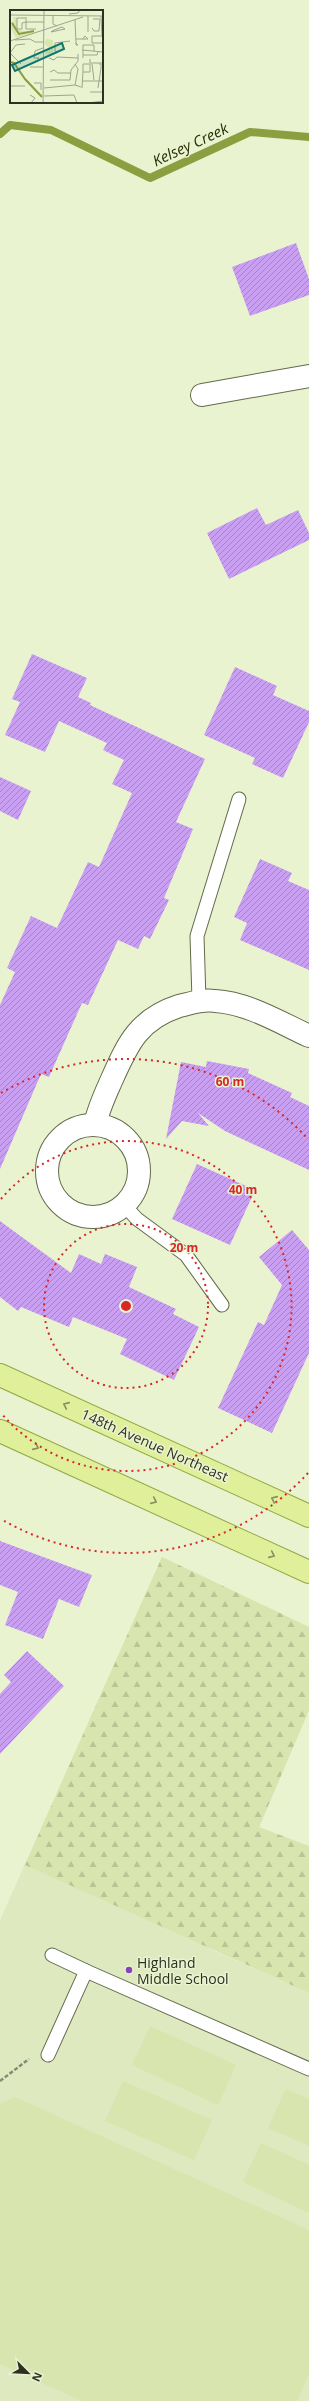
<svg xmlns="http://www.w3.org/2000/svg" width="309" height="2401" font-family="'Open Sans',sans-serif">
	<style>
		.built { fill: #dee9bf }
		.forest { fill: url(#forest-firs) }
		.green { fill: #d8e5ae }
		.lines { fill: none; stroke-linecap: round; stroke-linejoin: round }
		.stream { stroke: #8c9e40; stroke-width: 8 }
		.building { fill: url(#building-hatch) }
		.service-casing { stroke: #626a4b; stroke-width: 15 }
		.minor-casing { stroke: #626a4b; stroke-width: 24 }
		.primary-casing { stroke: #94a645; stroke-width: 24 }
		.path { stroke: #848a73; stroke-width: 2.5; stroke-dasharray: 4 2; stroke-linecap: butt }
		.service { stroke: #fff; stroke-width: 13 }
		.minor { stroke: #fff; stroke-width: 22 }
		.primary { stroke: #e0f09a; stroke-width: 22 }
		.oneway { stroke: #86905e }
		.ring { fill: none; stroke: #d62828; stroke-width: 2; stroke-dasharray: 2 4 }
		.poi-dot { fill: #8544b9; stroke: #eaf3d0; stroke-width: 1.5 }
		.labels { text-anchor: middle; dominant-baseline: central; stroke-width: 3; stroke-linejoin: round; paint-order: stroke }
		.street-label { font-size: 14px; fill: #2d3023; stroke: #eaf3d0 }
		.poi-label { font-size: 14px; fill: #2d3023; stroke: #eaf3d0; text-anchor: start }
		.water-label { font-size: 15px; font-style: italic; fill: #282f06; stroke: #eaf3d0 }
		.inset-river { fill: none; stroke: #8c9e40; stroke-width: 2 }
		.inset-road { fill: none; stroke: #9ea58b; stroke-width: 1 }
		.view { fill: #0f766e; fill-opacity: 0.15; stroke: #0f766e; stroke-width: 2 }
		.inset-edge { fill: none; stroke: #2d3023; stroke-width: 2 }
		.centre { fill: #d62828; stroke: #eaf3d0; stroke-width: 2 }
		.ring-label { font-size: 12px; text-anchor: middle; font-weight: bold; fill: #d62828; stroke: #eaf3d0; stroke-width: 3; stroke-linejoin: round; paint-order: stroke }
	</style>
	<defs>
		<pattern id="forest-firs" width="22" height="20" patternUnits="userSpaceOnUse"><rect width="22" height="20" fill="#d8e5ae"/><path d="M5 1l3.5 6h-7zM16 11l3.5 6h-7z" fill="#bac595"/></pattern>
		<pattern id="building-hatch" width="6" height="6" patternUnits="userSpaceOnUse"><rect width="6" height="6" fill="#c9a0f1"/><path d="M-1 1l2-2M0 6l6-6M5 7l2-2" fill="none" stroke="#a483c3"/></pattern>
	</defs>
	<rect width="100%" height="100%" fill="#eaf3d0"/>
	<path class="built" d="M 162,1557 L 309,1627 L 309,1710 L 208,1948 L 309,1993 L 309,2401 L 0,2401 L 0,1920 Z"/>
	<path class="forest" d="M 162,1557 L 309,1627 L 309,1710 L 259,1827 L 309,1846 L 309,1993 L 25,1865 Z"/>
	<g class="green">
		<path d="M 150,2026 L 236,2065 L 218,2105 L 132,2065 Z"/>
		<path d="M 123,2081 L 212,2120 L 194,2160 L 105,2121 Z"/>
		<path d="M 286,2089 L 309,2099 L 309,2146 L 268,2128 Z"/>
		<path d="M 15,2097 L 309,2230 L 309,2374 L 297,2401 L 82,2401 L 0,2364 L 0,2104 Z"/>
		<path d="M 261,2143 L 309,2165 L 309,2213 L 243,2182 Z"/>
	</g>
	<g class="lines">
		<path class="stream" d="M 0,134 L 10,125 L 51,130 L 150,178 L 250,132 L 309,137"/>
	</g>
	<g class="building">
		<path d="M 296,243 L 309,279 L 309,295 L 250,316 L 232,267 Z"/>
		<path d="M 257,508 L 266,525 L 298,510 L 309,533 L 309,540 L 229,579 L 207,533 Z"/>
		<path d="M 32,654 L 87,678 L 78,697 L 91,703 L 90,705 L 205,759 L 176,822 L 193,829 L 164,898 L 169,900 L 150,939 L 144,936 L 138,949 L 118,940 L 88,1005 L 82,1003 L 49,1077 L 41,1074 L 0,1169 L 0,1005 L 15,972 L 7,968 L 31,916 L 57,928 L 88,862 L 99,867 L 132,793 L 112,784 L 124,760 L 103,750 L 107,743 L 59,721 L 45,752 L 5,735 L 20,702 L 12,699 Z"/>
		<path d="M 235,667 L 277,686 L 273,695 L 309,711 L 309,722 L 283,778 L 252,764 L 255,758 L 204,735 Z"/>
		<path d="M 0,777 L 31,791 L 18,820 L 0,811 Z"/>
		<path d="M 260,859 L 292,873 L 288,881 L 309,890 L 309,970 L 240,940 L 247,923 L 234,917 Z"/>
		<path d="M 207,1061 L 249,1069 L 248,1073 L 292,1093 L 290,1097 L 309,1106 L 309,1170 L 225,1131 L 198,1113 L 209,1126 L 182,1121 L 166,1139 L 181,1062 L 206,1067 Z"/>
		<path d="M 197,1164 L 255,1190 L 230,1245 L 172,1219 Z"/>
		<path d="M 0,1221 L 71,1273 L 79,1254 L 101,1264 L 105,1254 L 137,1267 L 129,1287 L 176,1309 L 173,1314 L 199,1327 L 174,1380 L 120,1354 L 127,1339 L 73,1317 L 69,1327 L 21,1307 L 18,1311 L 0,1297 Z"/>
		<path d="M 292,1230 L 309,1250 L 309,1353 L 272,1433 L 218,1408 L 258,1322 L 264,1325 L 282,1285 L 259,1257 Z"/>
		<path d="M 0,1541 L 92,1575 L 79,1607 L 59,1599 L 43,1639 L 5,1625 L 18,1592 L 0,1585 Z"/>
		<path d="M 27,1651 L 64,1686 L 0,1754 L 0,1694 L 11,1682 L 4,1675 Z"/>
	</g>
	<g class="lines">
		<defs>
			<g id="service">
				<path d="M 199,1000 L 197,936 L 239,799"/>
				<path d="M 124,1205 L 137,1219 L 186,1255 L 222,1305"/>
				<path d="M 52,1955 L 86,1971"/>
				<path d="M 48,2055 L 86,1971 L 309,2069"/>
			</g>
			<g id="minor">
				<path d="M 202,395 L 309,376"/>
				<circle cx="93" cy="1171" r="46"/>
				<path d="M 95,1125 C 98,1109 105,1095 112,1079 C 128,1043 139,1019 179,1006 C 192,1003 202,999 215,1001 C 248,1003 279,1022 309,1036"/>
			</g>
			<g id="primary">
				<path d="M 0,1375 L 309,1516"/>
				<path d="M 0,1431 L 309,1572"/>
			</g>
		</defs>
		<use href="#service" class="service-casing"/>
		<use href="#minor" class="minor-casing"/>
		<use href="#primary" class="primary-casing"/>
		<path class="path" d="M 0,2081 L 29,2059"/>
		<use href="#service" class="service"/>
		<use href="#minor" class="minor"/>
		<use href="#primary" class="primary"/>
	</g>
	<defs><path id="oneway-chevron" d="M-2-3.5L2.5 0L-2 3.5" fill="none" stroke-width="1.6" stroke-linecap="round" stroke-linejoin="round"/></defs>
	<g class="oneway">
		<use href="#oneway-chevron" transform="translate(66 1405) rotate(-156)"/>
		<use href="#oneway-chevron" transform="translate(36 1447) rotate(24)"/>
		<use href="#oneway-chevron" transform="translate(274 1499) rotate(-156)"/>
		<use href="#oneway-chevron" transform="translate(154 1501) rotate(24)"/>
		<use href="#oneway-chevron" transform="translate(272 1555) rotate(24)"/>
	</g>
	<g class="ring">
		<circle cx="126" cy="1306" r="82"/>
		<path d="M1 1199A165 165 0 1 1 1 1413"/>
		<path d="M308 1473A247 247 0 0 1 1 1519M1 1093A247 247 0 0 1 308 1139"/>
	</g>
	<circle class="poi-dot" cx="129" cy="1970" r="4"/>
	<g class="labels">
		<g class="street-label">
			<text transform="translate(155 1445) rotate(24)">148th Avenue Northeast</text>
		</g>
		<g class="poi-label">
			<text x="137" y="1962">Highland<tspan x="137" dy="16">Middle School</tspan></text>
		</g>
		<g class="water-label">
			<text transform="translate(190 144) rotate(-25)">Kelsey Creek</text>
		</g>
	</g>
	<g transform="translate(10 10)">
		<rect width="93" height="93" fill="#eaf3d0"/>
		<path d="M 3,7 L 7,7 L 7,20 L 26,22 L 6,28 L 0,17 L 0,12 L 4,11 ZM 36,29 L 43,30 L 43,44 L 36,44 L 36,39 L 40,39 L 35,34 Z" fill="#d8e5ae"/>
		<path class="inset-river" d="M 2,13 L 9,24 L 24,21M 0,52 L 4,53 L 15,69 L 32,87"/>
		<path class="inset-road" d="M 59,4 L 68,3 L 70,0M 0,5 L 93,6M 43,6 L 43,14 L 47,16M 78,6 L 78,22M 91,6 L 92,26M 16,7 L 16,19 L 26,19M 15,8 L 7,8 L 7,19 L 12,19 L 12,13 L 16,12M 65,10 L 66,33 L 68,35 L 66,35 L 66,33M 16,12 L 34,12M 52,17 L 55,19 L 41,22 L 42,21 ZM 82,18 L 84,21 L 89,21 L 90,9 L 83,9M 93,26 L 82,26 L 82,33 L 93,33M 66,29 L 78,29 L 75,26 L 73,29M 5,30 L 20,29 L 25,32 L 34,32M 0,31 L 73,7M 72,40 L 93,42M 47,42 L 45,41 L 45,33 L 60,31M 0,43 L 6,35 L 15,34M 0,43 L 11,54M 73,45 L 87,45 L 88,42M 39,48 L 44,50 L 47,47 L 68,48M 73,48 L 73,35 L 84,35 L 84,41M 27,49 L 29,48 L 24,48 L 25,41 L 33,38M 80,49 L 80,53 L 93,53M 65,54 L 68,59 L 65,75M 82,54 L 84,70M 20,57 L 33,57M 40,62 L 44,60 L 48,63 L 61,63M 40,70 L 60,70 L 61,60 L 68,51 L 68,44M 73,71 L 93,71M 24,73 L 31,73 L 31,80M 0,76 L 15,76M 34,78 L 65,75 L 71,77M 72,78 L 73,62 L 80,62 L 80,54 L 73,54 L 73,62M 88,78 L 91,58 L 91,54 L 89,54M 80,82 L 93,82M 20,85 L 25,88 L 21,93M 34,86 L 64,85 L 67,93M 33,93 L 34,0M 78,93 L 93,91"/>
		<path class="view" d="M 52,33 L 54,39 L 5,61 L 2,55 Z"/>
		<rect width="93" height="93" class="inset-edge"/>
	</g>
	<circle cx="126" cy="1306" r="6" class="centre"/>
	<g class="ring-label">
		<text x="230" y="1086">60 m</text>
		<text x="243" y="1194">40 m</text>
		<text x="184" y="1252">20 m</text>
	</g>
	<g transform="translate(28 2373) rotate(114)" stroke="#eaf3d0" stroke-width="3" paint-order="stroke">
	<path d="M0-3L7 15L0 10L-7 15Z" fill="#2d3023"/>
	<text y="-6" font-size="11" font-weight="bold" text-anchor="middle" fill="#2d3023">N</text>
	</g>
</svg>
